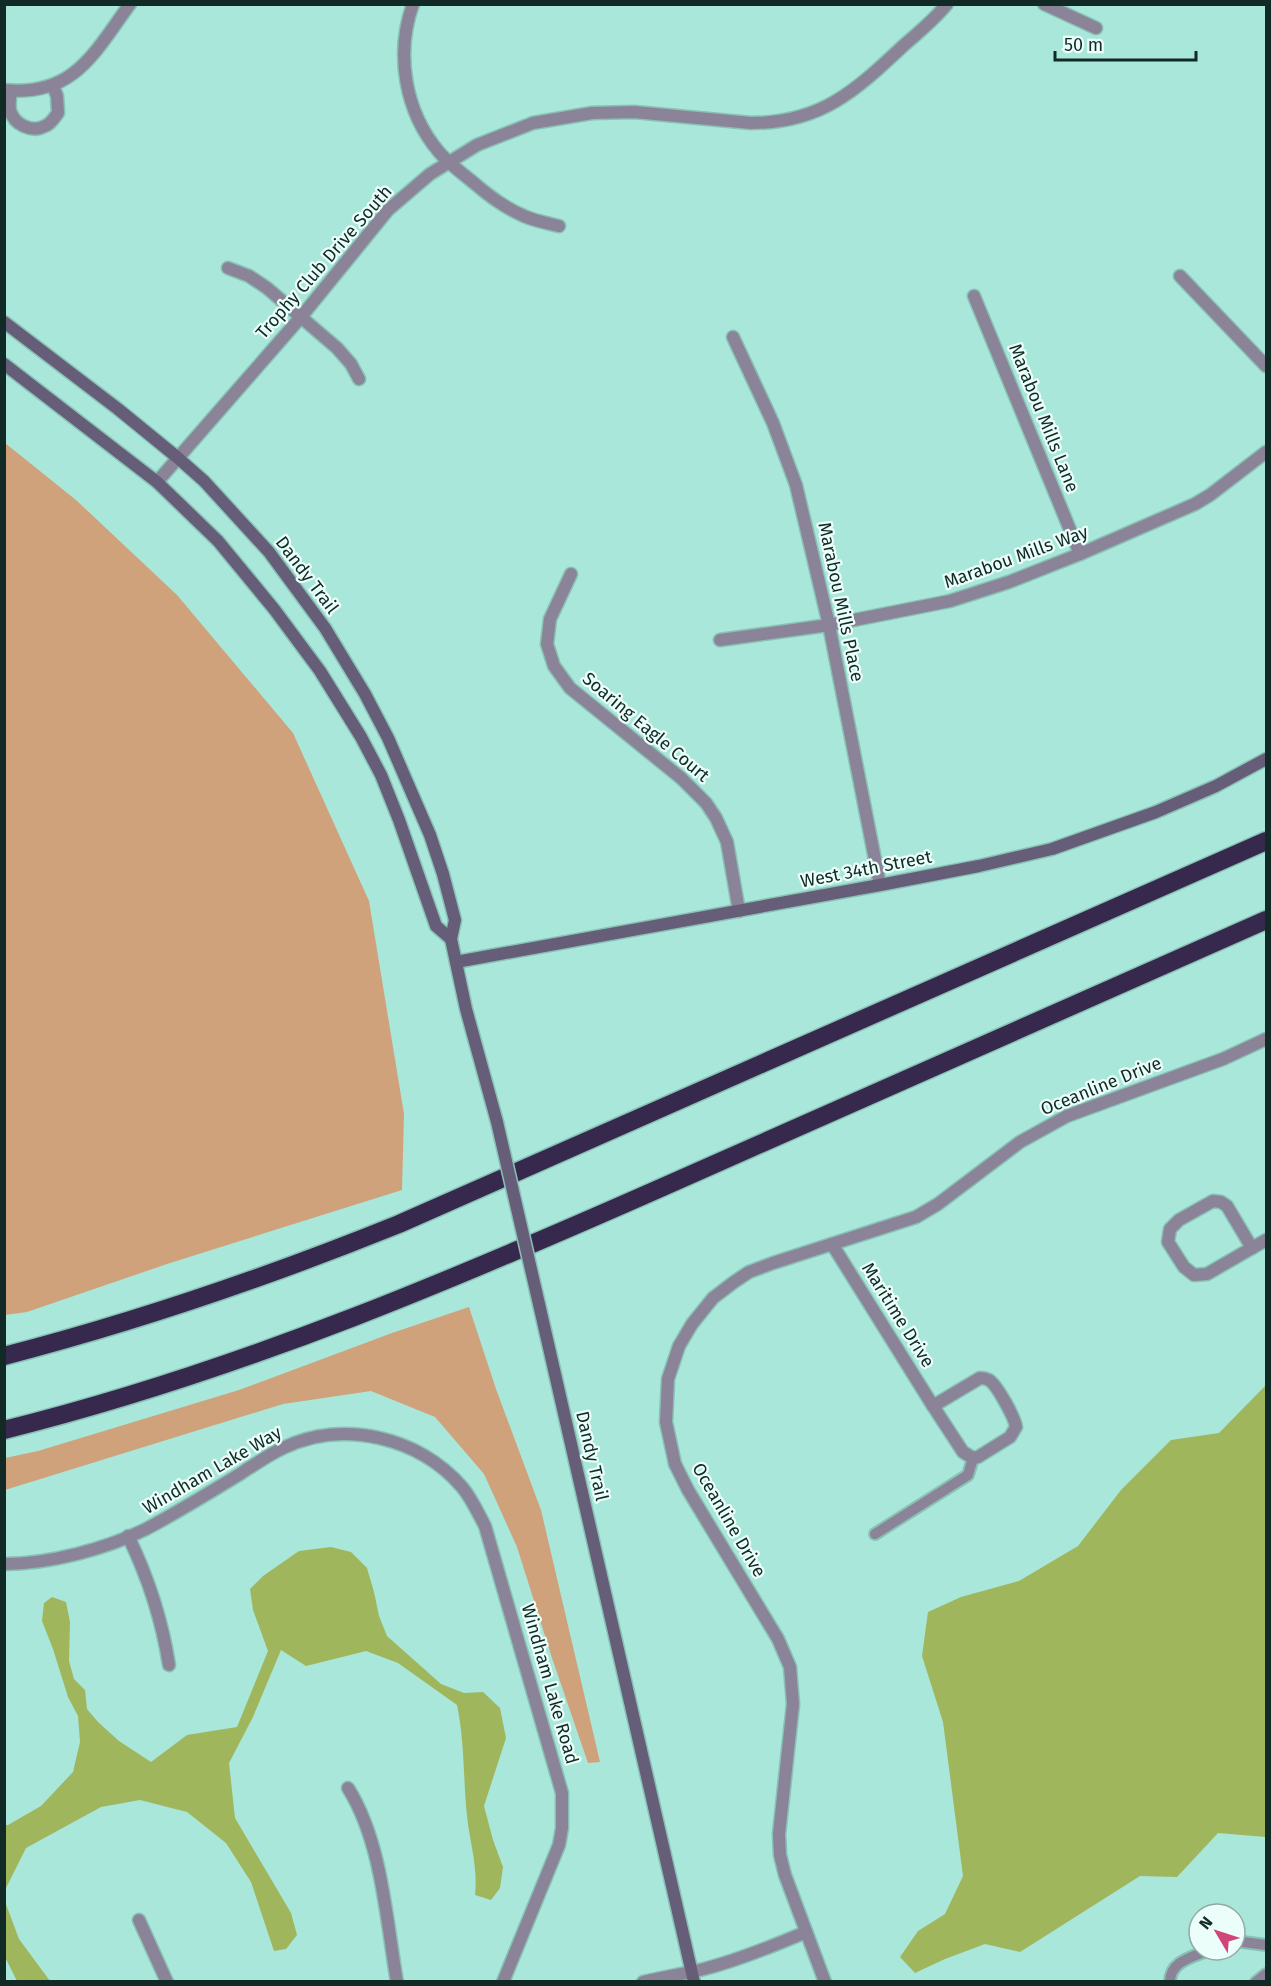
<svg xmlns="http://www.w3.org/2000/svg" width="1271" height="1986" font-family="'Fira Sans',sans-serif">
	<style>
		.green { fill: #d0a27c }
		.water { fill: #a0b65d }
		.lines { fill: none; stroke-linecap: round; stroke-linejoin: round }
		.lane-casing { stroke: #8ac1b6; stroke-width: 14 }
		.street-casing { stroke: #8ac1b6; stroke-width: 15 }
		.secondary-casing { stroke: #8ac1b6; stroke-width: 15 }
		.highway-casing { stroke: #8ac1b6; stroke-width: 21 }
		.lane { stroke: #8b8498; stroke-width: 10 }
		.street { stroke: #8b8498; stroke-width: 12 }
		.secondary { stroke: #665d78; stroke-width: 12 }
		.highway { stroke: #37294d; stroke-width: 18 }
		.secondary-bridge-casing { stroke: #8ac1b6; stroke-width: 15; stroke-linecap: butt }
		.secondary-bridge { stroke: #665d78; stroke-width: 12 }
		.labels { text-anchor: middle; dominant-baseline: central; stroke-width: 4.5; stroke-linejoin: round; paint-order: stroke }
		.street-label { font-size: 18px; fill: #112a26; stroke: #ecfefa }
	</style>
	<rect width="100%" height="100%" fill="#a8e7da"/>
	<g class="green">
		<path d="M 5,443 L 76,500 L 177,595 L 293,733 L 369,901 L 404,1114 L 402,1190 L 167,1264 L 27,1312 L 5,1315 Z"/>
		<path d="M 469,1307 L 496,1389 L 541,1510 L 600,1762 L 588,1763 L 551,1655 L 517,1547 L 484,1474 L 435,1417 L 371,1391 L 283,1404 L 5,1490 L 5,1458 L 38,1451 L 239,1390 L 392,1333 Z"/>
	</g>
	<g class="water">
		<path d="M 1266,1385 L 1266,1837 L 1218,1833 L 1177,1877 L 1140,1876 L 1020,1952 L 985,1944 L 945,1959 L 915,1973 L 900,1957 L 918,1931 L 945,1914 L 963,1876 L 943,1722 L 922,1656 L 928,1612 L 961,1597 L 1019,1581 L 1078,1546 L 1121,1490 L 1171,1440 L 1219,1433 Z"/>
		<path d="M 331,1547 L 351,1552 L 367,1568 L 374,1592 L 379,1616 L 387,1636 L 441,1684 L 464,1693 L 483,1692 L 500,1708 L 506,1738 L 484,1806 L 493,1840 L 503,1867 L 500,1888 L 491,1900 L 475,1895 C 478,1866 470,1844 467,1816 C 463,1778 465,1744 457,1705 L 398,1663 L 366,1651 L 306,1666 L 281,1650 L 253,1717 L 229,1763 L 235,1818 L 291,1913 L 297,1935 L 286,1949 L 274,1951 L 251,1882 L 226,1843 L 187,1812 L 140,1800 L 101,1807 L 26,1848 L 5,1890 L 5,1825 L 8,1825 L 41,1806 L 73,1772 L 80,1742 L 78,1716 L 68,1697 L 53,1649 L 42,1621 L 44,1603 L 52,1597 L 66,1602 L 70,1622 L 69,1661 L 74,1679 L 85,1690 L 87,1709 L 98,1722 L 119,1741 L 151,1762 L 187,1735 L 237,1727 L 268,1651 L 253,1610 L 250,1589 L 263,1576 L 299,1551 Z"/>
		<path d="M 4,1899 L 19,1939 L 50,1981 L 17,1981 L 5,1957 Z"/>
	</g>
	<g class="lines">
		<defs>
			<g id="lane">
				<path d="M 875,1534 L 968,1475 L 973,1458"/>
				<path d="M 1235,1941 L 1266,1945"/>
				<path d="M 1170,1982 C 1170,1961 1193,1957 1209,1950"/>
				<path d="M 1256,1982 L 1266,1974"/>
			</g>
			<g id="street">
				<path d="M 413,4 C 395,54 405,112 439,152 C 449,164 462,173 474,183 C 489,196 505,208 524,216 C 535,221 547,223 559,226"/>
				<path d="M 1044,4 L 1096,28"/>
				<path d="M 4,90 C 74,97 94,53 130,4"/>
				<path d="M 11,91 C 10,97 9,104 10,110 C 14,125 32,133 45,126 C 51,124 54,118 58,113 L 57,96 L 53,86"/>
				<path d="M 228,268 L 249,276 L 267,288 L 337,348 L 351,364 L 359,379"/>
				<path d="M 1180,276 L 1266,366"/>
				<path d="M 974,296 L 1080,554"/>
				<path d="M 733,337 L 773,423 L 796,485 L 829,625 L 880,885"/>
				<path d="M 157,482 L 301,317 L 388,210 L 430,174 L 477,145 L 533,123 L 592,113 L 634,112 L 751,123 C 821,123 855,91 903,46 C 918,33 934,20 947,4"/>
				<path d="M 571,574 L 550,619 L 547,644 L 554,666 L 570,688 L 681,778 L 706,803 L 716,818 L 727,842 L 739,911"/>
				<path d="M 720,640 L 829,625 L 950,601 L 1009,582 L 1080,554 L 1195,504 L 1210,495 L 1266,452"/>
				<path d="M 1213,1201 L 1221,1202 L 1227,1206 L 1252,1248 L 1207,1274 L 1194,1275 L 1184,1267 L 1168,1242 L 1170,1229 L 1179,1220 Z"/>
				<path d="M 832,1244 L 933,1406"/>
				<path d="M 1252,1248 L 1266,1240"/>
				<path d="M 980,1378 C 984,1378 985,1378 989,1380 C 997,1385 1015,1418 1016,1427 L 1010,1437 L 978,1457 L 973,1458 L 963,1452 L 933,1406 Z"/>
				<path d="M 128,1536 C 148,1577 162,1620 169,1665"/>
				<path d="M 4,1564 C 49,1564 106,1549 146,1529 C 178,1512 209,1493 240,1474 C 254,1465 268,1455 283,1448 C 343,1419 419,1437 462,1487 C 472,1499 478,1513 485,1526 L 562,1793 L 562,1828 L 559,1845 L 503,1982"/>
				<path d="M 348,1788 C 382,1842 386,1919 397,1982"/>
				<path d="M 139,1920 L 167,1982"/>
				<path d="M 643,1982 C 663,1977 684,1974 704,1969 C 739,1960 773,1946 806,1932"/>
				<path d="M 825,1982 L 785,1875 L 780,1855 L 779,1834 L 793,1704 L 790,1667 L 778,1639 L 688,1490 L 675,1464 L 666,1422 L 668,1379 L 679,1346 L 692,1324 L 713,1298 L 734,1282 L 749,1272 L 773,1263 L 916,1217 L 938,1204 L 1020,1142 L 1067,1116 L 1223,1059 L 1266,1039"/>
			</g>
			<g id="secondary">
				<path d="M 4,322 L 118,409 L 178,458 L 204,481 L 269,552 L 325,628 L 365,694 L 388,738 L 430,835 L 443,874 L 455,920 L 451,939 L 466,1009 L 497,1122"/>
				<path d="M 4,364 L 157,482 L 218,541 L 274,609 L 320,671 L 361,737 L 381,775 L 399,820 L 436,926 L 451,939"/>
				<path d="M 456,962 L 880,885 L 979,866 L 1052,849 L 1156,812 L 1216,786 L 1266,759"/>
				<path d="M 539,1304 L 694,1982"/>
			</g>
			<g id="highway">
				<path d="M 4,1356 C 139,1321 270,1276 399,1224 L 1266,841"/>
				<path d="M 4,1430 C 242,1371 467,1274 690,1175 C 882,1090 1074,1005 1266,920"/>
			</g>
		</defs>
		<use href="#lane" class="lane-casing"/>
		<use href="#street" class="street-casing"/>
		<use href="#secondary" class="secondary-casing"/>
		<use href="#highway" class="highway-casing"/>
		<use href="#lane" class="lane"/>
		<use href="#street" class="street"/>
		<use href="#secondary" class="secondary"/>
		<use href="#highway" class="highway"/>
		<defs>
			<path id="secondary-bridge" d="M 497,1122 L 539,1304"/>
		</defs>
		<use href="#secondary-bridge" class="secondary-bridge-casing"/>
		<use href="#secondary-bridge" class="secondary-bridge"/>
	</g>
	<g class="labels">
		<g class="street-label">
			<text transform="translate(324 262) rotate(-49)">Trophy Club Drive South</text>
			<text transform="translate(1044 418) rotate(68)">Marabou Mills Lane</text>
			<text transform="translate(1016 557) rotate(-20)">Marabou Mills Way</text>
			<text transform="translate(307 575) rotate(53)">Dandy Trail</text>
			<text transform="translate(841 602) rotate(78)">Marabou Mills Place</text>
			<text transform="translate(646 727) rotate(40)">Soaring Eagle Court</text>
			<text transform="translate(866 869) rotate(-11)">West 34th Street</text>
			<text transform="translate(1101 1086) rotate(-22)">Oceanline Drive</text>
			<text transform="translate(898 1315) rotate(58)">Maritime Drive</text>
			<text transform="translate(592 1456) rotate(77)">Dandy Trail</text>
			<text transform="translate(212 1470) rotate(-30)">Windham Lake Way</text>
			<text transform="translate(729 1520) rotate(60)">Oceanline Drive</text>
			<text transform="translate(550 1684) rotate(74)">Windham Lake Road</text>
		</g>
	</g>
	<rect width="1271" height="1986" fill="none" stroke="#112a26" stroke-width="12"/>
	<g transform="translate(1217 1932) rotate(309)"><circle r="28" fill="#ecfefa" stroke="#94a9a5" stroke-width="1.5"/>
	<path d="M0-4.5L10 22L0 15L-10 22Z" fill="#d0457a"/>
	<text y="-9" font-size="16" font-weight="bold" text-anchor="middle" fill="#112a26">N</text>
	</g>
	<path d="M1055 51v9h141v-9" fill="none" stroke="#112a26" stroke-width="3"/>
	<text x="1064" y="51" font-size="18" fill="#112a26" stroke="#ecfefa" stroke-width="4.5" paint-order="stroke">50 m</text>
</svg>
